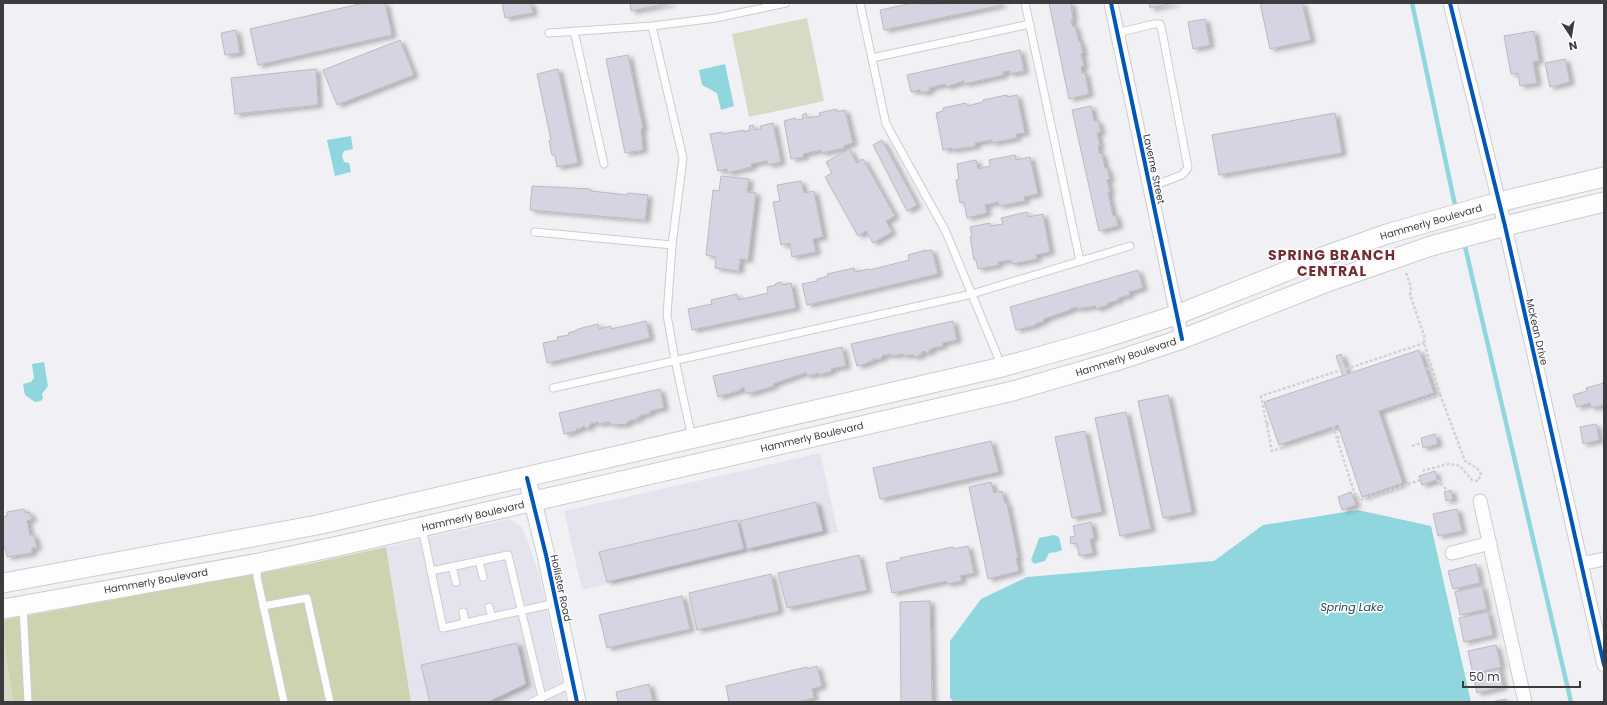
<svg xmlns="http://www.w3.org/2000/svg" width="1607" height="705" font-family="Poppins,sans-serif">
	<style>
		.built { fill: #e4e4ee }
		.green { fill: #d7dbc5 }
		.forest { fill: #cdd3ae }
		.water { fill: #90d6de }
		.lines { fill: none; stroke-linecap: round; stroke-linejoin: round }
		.stream { stroke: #90d6de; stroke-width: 4.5 }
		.building { fill: #d5d4e3; stroke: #bbbbbe; filter: url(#shadow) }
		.service-casing { stroke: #cdcdd0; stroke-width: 9 }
		.minor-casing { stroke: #cdcdd0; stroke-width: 15 }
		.tertiary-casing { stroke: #cdcdd0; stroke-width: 19 }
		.secondary-casing { stroke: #cdcdd0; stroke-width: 21 }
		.path { stroke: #d2d2d4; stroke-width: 2.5; stroke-dasharray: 3 2; stroke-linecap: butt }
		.service { stroke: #fdfdfe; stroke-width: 7 }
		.minor { stroke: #fdfdfe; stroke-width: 13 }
		.tertiary { stroke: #fdfdfe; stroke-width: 17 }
		.secondary { stroke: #fdfdfe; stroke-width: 19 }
		.cycleway-casing { stroke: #fdfdff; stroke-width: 6 }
		.cycleway { stroke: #0057b8; stroke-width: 4 }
		.labels { text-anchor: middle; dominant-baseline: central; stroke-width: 3.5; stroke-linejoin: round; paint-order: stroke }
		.street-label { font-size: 10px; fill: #3c3c3f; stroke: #fdfdff }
		.water-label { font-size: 11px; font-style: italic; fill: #1d4a4e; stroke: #fdfdff }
		.district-label { font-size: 14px; font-weight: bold; letter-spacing: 1px; fill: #732d2e; stroke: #fdfdff }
	</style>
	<defs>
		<filter id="shadow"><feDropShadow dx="4.5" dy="2.5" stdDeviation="2" flood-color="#0004"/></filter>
	</defs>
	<rect width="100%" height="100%" fill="#f1f1f5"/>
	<g class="built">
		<path d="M 820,453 L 838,532 L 582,590 L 564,511 Z"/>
		<path d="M 510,519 L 522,527 L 539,573 L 566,701 L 411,702 L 386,547 Z"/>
	</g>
	<g class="green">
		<path d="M 807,18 L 824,101 L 749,117 L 732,34 Z"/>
		<path d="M 3,635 L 13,702 L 3,702 Z"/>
	</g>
	<path class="forest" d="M 386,547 L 411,702 L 13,702 L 3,635 L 3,620 L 308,564 Z"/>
	<g class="water">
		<path d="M 725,64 L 734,106 L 721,110 L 717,93 L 702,85 L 699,70 Z"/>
		<path d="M 351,136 L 353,149 L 344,151 L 342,156 L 344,162 L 349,163 L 351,172 L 335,176 L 327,140 Z"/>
		<path d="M 44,362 L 48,386 L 42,394 L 43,398 L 41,401 L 35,402 L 25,395 L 23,384 L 31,382 L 34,378 L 32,364 Z"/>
		<path d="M 1358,510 L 1431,526 L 1471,702 L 954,702 L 950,698 L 950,641 L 981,599 L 1027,577 L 1214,561 L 1263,525 Z"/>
		<path d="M 1054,535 L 1059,537 L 1062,550 L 1057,552 L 1049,553 L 1045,561 L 1034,564 L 1031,560 L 1039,538 Z"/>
	</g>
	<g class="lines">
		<g class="stream">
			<path d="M 1412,3 L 1456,210"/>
			<path d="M 1464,242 L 1571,702"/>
		</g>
	</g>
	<g class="building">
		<path d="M 364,3 L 385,3 L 392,35 L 258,65 L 250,29 Z"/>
		<path d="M 502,3 L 531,3 L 533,13 L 505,18 Z"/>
		<path d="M 630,3 L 672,3 L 631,11 Z"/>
		<path d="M 914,3 L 920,4 L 1001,3 L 1002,5 L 884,30 L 880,10 Z"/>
		<path d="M 1049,3 L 1071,3 L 1073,20 L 1071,20 L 1073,27 L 1075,26 L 1079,42 L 1080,41 L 1083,53 L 1081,54 L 1084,66 L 1081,67 L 1082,73 L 1085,73 L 1089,94 L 1069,99 Z"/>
		<path d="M 1149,3 L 1175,3 L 1150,8 Z"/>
		<path d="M 1260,3 L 1302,3 L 1311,40 L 1270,49 Z"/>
		<path d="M 1205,19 L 1210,45 L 1193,49 L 1188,22 Z"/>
		<path d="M 236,30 L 240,53 L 225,55 L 221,33 Z"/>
		<path d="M 1534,31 L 1539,61 L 1533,62 L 1537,83 L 1520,86 L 1518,73 L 1511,74 L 1504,36 Z"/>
		<path d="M 400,40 L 414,75 L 337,105 L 323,70 Z"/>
		<path d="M 1020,50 L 1024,71 L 1010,74 L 1010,71 L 1003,72 L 1004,75 L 964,84 L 964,81 L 946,87 L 945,84 L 929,88 L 930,91 L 921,93 L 920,90 L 911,92 L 907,75 Z"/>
		<path d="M 628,55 L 643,128 L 641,129 L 643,150 L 625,153 L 606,59 Z"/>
		<path d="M 1565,59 L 1570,82 L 1550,87 L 1545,63 Z"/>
		<path d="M 316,69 L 318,105 L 235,114 L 231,78 Z"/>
		<path d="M 558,69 L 578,163 L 557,167 L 555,155 L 552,155 L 549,141 L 551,140 L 537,74 Z"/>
		<path d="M 1007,95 L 1007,97 L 1017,95 L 1025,133 L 1016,134 L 1017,138 L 992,143 L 992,140 L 975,143 L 976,146 L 952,150 L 952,148 L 943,150 L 936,113 L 943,111 L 943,108 L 966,103 L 967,106 L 983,102 L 983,100 Z"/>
		<path d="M 1091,106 L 1094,121 L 1098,121 L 1101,132 L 1097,133 L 1100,146 L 1098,146 L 1099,153 L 1102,154 L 1105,168 L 1107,168 L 1110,179 L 1107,180 L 1110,192 L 1108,193 L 1113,216 L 1116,215 L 1118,226 L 1099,231 L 1072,110 Z"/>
		<path d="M 836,109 L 837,112 L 845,110 L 853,143 L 844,146 L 845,148 L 821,153 L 821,150 L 803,154 L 804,157 L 791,159 L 784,121 L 795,118 L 796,120 L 803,119 L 802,115 L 806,113 L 807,118 L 820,116 L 819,113 Z"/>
		<path d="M 1335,113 L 1342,153 L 1219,175 L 1212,135 Z"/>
		<path d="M 773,123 L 781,162 L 768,165 L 767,161 L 751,164 L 752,167 L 727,173 L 727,169 L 718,171 L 710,134 L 722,132 L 723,134 L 744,130 L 744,132 L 750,130 L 749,126 L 753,125 L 754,130 L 761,129 L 760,126 Z"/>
		<path d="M 882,140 L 917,205 L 907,211 L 873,145 Z"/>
		<path d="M 849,149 L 857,163 L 863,159 L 895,216 L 886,221 L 892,232 L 873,243 L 866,231 L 858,236 L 825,177 L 832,173 L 826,162 Z"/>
		<path d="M 1015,155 L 1016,160 L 1030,157 L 1038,194 L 1024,197 L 1025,201 L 999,206 L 998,202 L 985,205 L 987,213 L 967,218 L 964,202 L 960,203 L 956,180 L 959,179 L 957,164 L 976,160 L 978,169 L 990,166 L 989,160 Z"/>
		<path d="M 721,176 L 749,179 L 747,192 L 756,193 L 748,260 L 740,259 L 739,271 L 715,268 L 716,257 L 706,255 L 713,190 L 719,191 Z"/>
		<path d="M 801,181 L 804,193 L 814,191 L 823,237 L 813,239 L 816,252 L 792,257 L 790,243 L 781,245 L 773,202 L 780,201 L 777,185 Z"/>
		<path d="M 532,186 L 590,189 L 591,191 L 627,195 L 628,193 L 648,195 L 645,220 L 530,210 Z"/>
		<path d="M 1027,212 L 1028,217 L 1043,214 L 1050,252 L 1036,255 L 1037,259 L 1012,264 L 1011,260 L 998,262 L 999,265 L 978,269 L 976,260 L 974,260 L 970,237 L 972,237 L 970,227 L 990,223 L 990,226 L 1003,224 L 1001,218 Z"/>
		<path d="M 926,250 L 926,251 L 932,250 L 938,274 L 807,305 L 802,284 L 817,281 L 817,279 L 828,276 L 827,274 L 854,268 L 855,272 L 869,269 L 870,270 L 909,260 L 908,255 Z"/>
		<path d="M 1138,270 L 1143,288 L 1129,292 L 1130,295 L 1118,298 L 1119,300 L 1108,303 L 1108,305 L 1096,309 L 1095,306 L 1077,309 L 1077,307 L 1070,309 L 1070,310 L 1044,319 L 1044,321 L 1036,324 L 1036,325 L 1016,330 L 1010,307 Z"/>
		<path d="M 781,282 L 782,285 L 791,283 L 796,308 L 692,330 L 688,309 L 712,304 L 711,300 L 737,294 L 738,300 L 768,293 L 767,287 L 776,285 L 775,284 Z"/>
		<path d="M 646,321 L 650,338 L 547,363 L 543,343 L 558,340 L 557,337 L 569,335 L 568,333 L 578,330 L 578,329 L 598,324 L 599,329 L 610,326 L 611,329 Z"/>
		<path d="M 953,321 L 957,340 L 942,343 L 943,346 L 932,348 L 932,350 L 929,350 L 929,353 L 926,353 L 925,351 L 922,352 L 923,354 L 919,354 L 920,356 L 914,357 L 914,355 L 911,355 L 904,356 L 903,354 L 891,356 L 891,354 L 882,356 L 881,359 L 873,359 L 874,361 L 868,362 L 868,363 L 857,366 L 851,344 Z"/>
		<path d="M 842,347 L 846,366 L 831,369 L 832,371 L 819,375 L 819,373 L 807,376 L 806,373 L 799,375 L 773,384 L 774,386 L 751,393 L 746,393 L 744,388 L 741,388 L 741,390 L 718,397 L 713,376 Z"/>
		<path d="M 1419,350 L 1434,393 L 1379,411 L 1403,483 L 1362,497 L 1338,425 L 1279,445 L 1264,402 Z"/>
		<path d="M 1341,354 L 1348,374 L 1343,376 L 1336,356 Z"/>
		<path d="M 1604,383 L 1604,408 L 1603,405 L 1591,408 L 1590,403 L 1577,407 L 1573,395 L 1587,391 L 1586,388 Z"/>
		<path d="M 660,389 L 664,408 L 650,411 L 651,413 L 639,416 L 640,418 L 636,418 L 637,420 L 630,420 L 631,421 L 627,422 L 627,424 L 611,425 L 610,422 L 599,424 L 598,422 L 590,424 L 589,428 L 585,428 L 584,426 L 578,430 L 577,428 L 576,431 L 564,434 L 559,413 Z"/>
		<path d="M 1168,395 L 1192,512 L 1163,518 L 1138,401 Z"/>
		<path d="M 1126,412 L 1151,529 L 1120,536 L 1095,418 Z"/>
		<path d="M 1596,424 L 1599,440 L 1583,444 L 1580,427 Z"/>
		<path d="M 1085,431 L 1102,512 L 1072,518 L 1055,437 Z"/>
		<path d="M 1435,434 L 1438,444 L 1423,448 L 1421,438 Z"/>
		<path d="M 991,441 L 999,472 L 880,499 L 873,468 Z"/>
		<path d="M 1435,471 L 1437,480 L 1422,485 L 1419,476 Z"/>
		<path d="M 991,482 L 994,493 L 1002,491 L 1005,503 L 1007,503 L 1018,558 L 1016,558 L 1019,571 L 988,579 L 969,487 Z"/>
		<path d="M 1451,490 L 1453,499 L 1446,501 L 1444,492 Z"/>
		<path d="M 1351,492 L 1356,505 L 1342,510 L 1338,497 Z"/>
		<path d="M 816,502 L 823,531 L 747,549 L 740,521 Z"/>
		<path d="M 24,509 L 26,513 L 29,512 L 30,516 L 32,515 L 32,519 L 27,521 L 30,535 L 34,535 L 37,548 L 32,548 L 32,553 L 7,557 L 5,547 L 3,547 L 3,517 L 7,516 L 7,512 Z"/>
		<path d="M 1457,509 L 1462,531 L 1438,536 L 1433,514 Z"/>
		<path d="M 737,520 L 744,549 L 607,582 L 599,552 Z"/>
		<path d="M 1091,522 L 1094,538 L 1090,539 L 1093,553 L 1079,556 L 1077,543 L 1071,544 L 1070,537 L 1075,536 L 1073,526 Z"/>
		<path d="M 968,546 L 974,573 L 960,576 L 962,581 L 947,584 L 946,581 L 892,593 L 886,563 L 901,560 L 900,558 L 953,547 L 954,549 Z"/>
		<path d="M 859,555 L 867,590 L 787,608 L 778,573 Z"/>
		<path d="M 1476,564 L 1480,583 L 1453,589 L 1448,571 Z"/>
		<path d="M 771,574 L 779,611 L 697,630 L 689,593 Z"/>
		<path d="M 1482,586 L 1487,609 L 1460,615 L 1455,592 Z"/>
		<path d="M 682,596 L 690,629 L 607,648 L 599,615 Z"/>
		<path d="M 930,601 L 932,702 L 901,702 L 900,602 Z"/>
		<path d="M 1488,612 L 1493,635 L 1464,642 L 1459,618 Z"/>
		<path d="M 517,643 L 526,684 L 488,702 L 430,702 L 421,665 Z"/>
		<path d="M 1496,645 L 1501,667 L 1473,674 L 1468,651 Z"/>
		<path d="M 817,666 L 822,686 L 812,689 L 814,698 L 798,702 L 729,702 L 726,686 L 807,667 L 807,669 Z"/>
		<path d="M 1499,669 L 1503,687 L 1477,693 L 1473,675 Z"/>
		<path d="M 649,684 L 653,702 L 618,702 L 616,692 Z"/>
		<path d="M 1506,699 L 1507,702 L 1491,702 Z"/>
	</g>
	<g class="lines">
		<defs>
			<g id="service">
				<path d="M 860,3 L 886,124 L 946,232 L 1002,367"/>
				<path d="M 1025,3 L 1080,261"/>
				<path d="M 652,26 L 683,158 L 672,245 L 667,315 L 675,360 L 692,438"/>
				<path d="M 574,31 L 604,164"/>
				<path d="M 549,33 L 652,26 L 716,18 L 786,3"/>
				<path d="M 1117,33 L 1154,24 L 1160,24 L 1162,31 L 1188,168 L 1182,175 L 1150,187"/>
				<path d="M 872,58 L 1030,24"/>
				<path d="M 535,232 L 672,245"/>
				<path d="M 553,388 L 972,294 L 1130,246"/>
				<path d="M 422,528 L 443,628 L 556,603"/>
				<path d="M 479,561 L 483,577"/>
				<path d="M 258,565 L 257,577 L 284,702"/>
				<path d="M 452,567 L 456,582"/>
				<path d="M 431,571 L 508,555 L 542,697"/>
				<path d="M 23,606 L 28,702"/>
				<path d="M 263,606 L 307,598 L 330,702"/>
				<path d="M 489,607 L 492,617"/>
				<path d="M 463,612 L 465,623"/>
				<path d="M 532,702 L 573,683"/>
			</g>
			<g id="minor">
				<path d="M 1111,3 L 1182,339"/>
				<path d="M 1450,3 L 1505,226 L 1604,665"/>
				<path d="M 1480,501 L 1525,702"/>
				<path d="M 1452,553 L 1490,543"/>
				<path d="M 1581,564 L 1604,559"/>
			</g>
			<path id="tertiary" d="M 527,478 L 546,555 L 577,702"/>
			<g id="secondary">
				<path d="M 3,583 L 317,525 L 1002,367 L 1098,340 L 1176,315 L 1325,256 L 1387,234 L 1499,202 L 1604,177"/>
				<path d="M 3,609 L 259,563 L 343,545 L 1013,391 L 1116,361 L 1182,339 L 1330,281 L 1431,246 L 1505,226 L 1604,202"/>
			</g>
		</defs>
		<use href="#service" class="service-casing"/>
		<use href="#minor" class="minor-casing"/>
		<use href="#tertiary" class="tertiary-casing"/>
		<use href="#secondary" class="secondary-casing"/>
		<g class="path">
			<path d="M 1406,273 L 1411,287 L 1410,295 L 1425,338 L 1424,343 L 1440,394"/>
			<path d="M 1346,369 L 1424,343"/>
			<path d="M 1426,369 L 1432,368"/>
			<path d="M 1398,409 L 1440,394 L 1465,461 L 1477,468 L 1481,474 L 1478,481 L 1472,480 L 1460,466 L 1449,464 L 1421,471"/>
			<path d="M 1266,424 L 1271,422"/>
			<path d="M 1333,426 L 1355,495 L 1360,500 L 1420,480"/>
			<path d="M 1335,431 L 1272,451 L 1261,396 L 1341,370"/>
			<path d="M 1337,438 L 1342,436"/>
			<path d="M 1412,446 L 1422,443"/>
			<path d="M 1437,480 L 1448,491"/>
		</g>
		<use href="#service" class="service"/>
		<use href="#minor" class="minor"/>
		<use href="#tertiary" class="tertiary"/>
		<use href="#secondary" class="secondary"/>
		<defs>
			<g id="cycleway">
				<path d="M 1111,3 L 1182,339"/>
				<path d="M 1450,3 L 1505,226 L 1604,665"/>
				<path d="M 527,478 L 546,555 L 577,702"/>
			</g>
		</defs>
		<use href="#cycleway" class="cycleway-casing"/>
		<use href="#cycleway" class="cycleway"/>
	</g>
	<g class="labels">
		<g class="street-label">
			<text transform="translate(1154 169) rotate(78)">Laverne Street</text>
			<text transform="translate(1431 222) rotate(-16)">Hammerly Boulevard</text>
			<text transform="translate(1537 332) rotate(77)">McKean Drive</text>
			<text transform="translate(1126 357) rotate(-18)">Hammerly Boulevard</text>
			<text transform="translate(812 437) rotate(-13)">Hammerly Boulevard</text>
			<text transform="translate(473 516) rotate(-13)">Hammerly Boulevard</text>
			<text transform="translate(156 581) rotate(-10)">Hammerly Boulevard</text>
			<text transform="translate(561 588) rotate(78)">Hollister Road</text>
		</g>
		<g class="water-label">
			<text x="1352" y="607">Spring Lake</text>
		</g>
		<g class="district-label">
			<text x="1332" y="255">SPRING BRANCH<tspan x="1332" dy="16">CENTRAL</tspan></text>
		</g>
	</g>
	<rect width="1607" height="705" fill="none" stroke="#3c3c3f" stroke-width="8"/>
	<g transform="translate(1571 36) rotate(168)" stroke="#fdfdff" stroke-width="3" paint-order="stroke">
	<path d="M0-3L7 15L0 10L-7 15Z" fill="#3c3c3f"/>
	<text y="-6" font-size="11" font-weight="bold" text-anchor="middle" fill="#3c3c3f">N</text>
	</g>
	<path d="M1463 681v6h117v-6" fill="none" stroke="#3c3c3f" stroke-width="2"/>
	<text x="1469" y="681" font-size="12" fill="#3c3c3f" stroke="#fdfdff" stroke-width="3" paint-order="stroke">50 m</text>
</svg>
